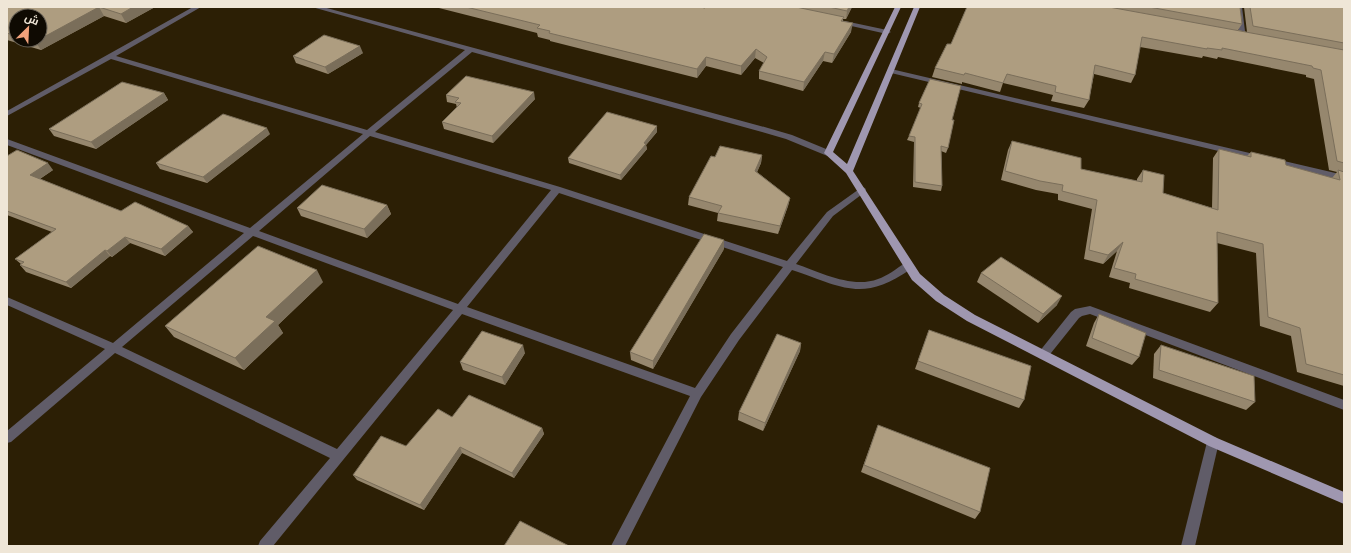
<svg xmlns="http://www.w3.org/2000/svg" width="1351" height="553" font-family="Jost,Cairo,sans-serif">
	<style>
		.lines { fill: none; stroke-linecap: round; stroke-linejoin: round }
		.minor { fill: #605c68; fill-rule: evenodd }
		.major { fill: #9f97b0; fill-rule: evenodd }
		.wall { fill: #96876e; fill-rule: evenodd }
		.shaded-wall { fill: #7a6e5a }
		.building { fill: #ae9d80; stroke: #7a6e5a }
	</style>
	<rect width="100%" height="100%" fill="#2c1f05"/>
	<g class="lines">
		<g class="minor">
			<path d="M 193,7 L 201,7 L 116,56 L 367,130 L 465,50 L 312,7 L 323,7 L 768,128 L 792,135 L 831,151 L 832,153 L 828,156 L 825,155 L 786,139 L 762,132 L 472,52 L 375,132 L 560,187 L 787,261 L 827,212 L 862,187 L 865,188 L 866,190 L 865,192 L 833,216 L 796,264 C 820,272 852,289 878,279 C 887,276 896,269 905,263 L 911,263 L 913,266 L 911,269 C 862,303 843,287 792,270 L 739,340 L 701,397 L 625,546 L 611,546 L 690,396 L 462,314 L 273,546 L 258,546 L 260,541 L 330,458 L 115,353 L 11,442 L 7,443 L 7,431 L 105,349 L 7,305 L 7,297 L 113,343 L 244,233 L 7,145 L 7,139 L 250,228 L 363,134 L 111,59 L 7,116 L 7,111 ZM 370,136 L 551,190 L 458,304 L 259,231 ZM 559,193 L 783,267 L 731,334 L 695,388 L 467,307 ZM 253,236 L 453,310 L 337,449 L 122,347 Z"/>
			<path d="M 1236,7 L 1242,7 L 1246,39 L 1243,39 L 1239,37 Z"/>
			<path d="M 840,20 L 887,30 L 891,32 L 887,34 L 838,23 L 838,21 Z"/>
			<path d="M 888,69 L 891,69 L 1344,175 L 1344,181 L 891,73 L 888,73 Z"/>
			<path d="M 1090,306 L 1344,400 L 1344,410 L 1090,314 L 1082,316 L 1079,318 L 1047,358 L 1043,359 L 1039,358 L 1038,355 L 1039,352 L 1071,312 L 1075,309 Z"/>
			<path d="M 1213,437 L 1217,438 L 1219,442 L 1195,546 L 1181,546 L 1207,442 L 1209,438 Z"/>
		</g>
		<path class="major" d="M 895,7 L 901,7 L 833,152 L 847,164 L 914,7 L 920,7 L 853,171 L 920,274 L 944,295 L 975,315 L 1217,438 L 1344,492 L 1344,504 L 1209,446 L 967,321 L 936,301 L 912,280 L 846,173 L 824,153 Z"/>
	</g>
	<g class="wall">
		<path d="M 7,7 L 155,7 L 126,23 L 104,16 L 41,50 L 7,40 ZM 16,16 L 40,40 L 16,40 Z"/>
		<path d="M 435,7 L 700,7 L 705,8 L 706,7 L 852,7 L 846,19 L 843,19 L 843,21 L 851,32 L 832,63 L 823,61 L 803,91 L 759,79 L 759,71 L 764,63 L 755,58 L 741,75 L 706,66 L 697,78 L 550,41 L 550,40 L 538,37 L 537,33 Z"/>
		<path d="M 967,7 L 1240,7 L 1242,24 L 1238,30 L 1247,32 L 1244,7 L 1344,7 L 1344,386 L 1297,372 L 1291,336 L 1260,326 L 1256,253 L 1217,243 L 1218,303 L 1210,312 L 1129,288 L 1130,283 L 1109,277 L 1117,251 L 1103,264 L 1084,259 L 1092,209 L 1058,200 L 1058,194 L 1036,190 L 1001,180 L 1008,150 L 1012,141 L 1081,169 L 1137,181 L 1137,179 L 1143,170 L 1163,193 L 1212,208 L 1213,158 L 1219,149 L 1247,156 L 1251,152 L 1286,165 L 1332,178 L 1337,172 L 1329,170 L 1314,79 L 1306,77 L 1306,75 L 1218,57 L 1217,59 L 1203,56 L 1202,58 L 1140,47 L 1135,75 L 1131,83 L 1094,74 L 1089,100 L 1084,108 L 1051,101 L 1053,95 L 1003,83 L 1000,92 L 962,82 L 962,84 L 932,77 L 935,68 L 951,44 Z"/>
		<path d="M 363,53 L 328,74 L 296,63 L 293,56 Z"/>
		<path d="M 930,79 L 952,120 L 948,148 L 946,153 L 941,151 L 942,186 L 941,191 L 913,187 L 914,142 L 907,140 L 909,136 L 921,108 L 918,107 L 919,103 Z"/>
		<path d="M 164,93 L 168,100 L 96,149 L 54,136 L 49,129 Z"/>
		<path d="M 446,95 L 535,99 L 493,143 L 444,129 L 442,122 L 457,108 L 456,104 L 447,102 Z"/>
		<path d="M 657,132 L 646,145 L 647,149 L 621,180 L 569,163 L 568,158 Z"/>
		<path d="M 270,134 L 207,183 L 160,169 L 156,163 Z"/>
		<path d="M 762,155 L 761,163 L 757,172 L 790,198 L 788,206 L 778,234 L 717,221 L 718,213 L 688,205 L 689,197 L 715,157 Z"/>
		<path d="M 7,156 L 53,170 L 40,179 L 121,211 L 188,226 L 193,232 L 165,256 L 130,243 L 112,257 L 110,256 L 71,288 L 26,272 L 20,265 L 21,264 L 15,259 L 52,232 L 7,215 Z"/>
		<path d="M 387,205 L 391,214 L 367,238 L 301,216 L 297,208 Z"/>
		<path d="M 724,249 L 653,369 L 631,360 L 630,352 Z"/>
		<path d="M 981,273 L 1057,305 L 1038,323 L 977,282 Z"/>
		<path d="M 323,282 L 278,325 L 283,333 L 244,370 L 174,337 L 165,326 Z"/>
		<path d="M 1099,314 L 1139,357 L 1132,365 L 1086,346 L 1094,323 Z"/>
		<path d="M 929,330 L 1024,400 L 1019,408 L 915,369 Z"/>
		<path d="M 801,343 L 800,351 L 763,431 L 738,420 L 739,412 Z"/>
		<path d="M 1161,345 L 1255,402 L 1246,410 L 1153,378 L 1154,354 Z"/>
		<path d="M 525,353 L 505,385 L 463,370 L 460,362 Z"/>
		<path d="M 452,417 L 542,428 L 544,434 L 514,478 L 462,453 L 424,510 L 357,480 L 353,475 L 406,446 Z"/>
		<path d="M 875,433 L 980,512 L 975,519 L 861,472 Z"/>
	</g>
	<g class="shaded-wall">
		<path d="M 99,7 L 104,16 L 41,50 L 35,41 L 37,40 L 40,40 L 40,39 Z"/>
		<path d="M 133,7 L 155,7 L 126,23 L 121,14 Z"/>
		<path d="M 849,7 L 852,7 L 846,19 L 847,11 Z"/>
		<path d="M 853,23 L 851,32 L 832,63 L 834,54 Z"/>
		<path d="M 360,46 L 363,53 L 328,74 L 325,67 Z"/>
		<path d="M 756,49 L 755,58 L 741,75 L 741,66 Z"/>
		<path d="M 825,52 L 823,61 L 803,91 L 804,82 Z"/>
		<path d="M 706,57 L 706,66 L 697,78 L 697,69 Z"/>
		<path d="M 534,92 L 535,99 L 493,143 L 492,136 Z"/>
		<path d="M 164,93 L 168,100 L 96,149 L 91,142 Z"/>
		<path d="M 657,126 L 657,132 L 646,145 L 647,149 L 621,180 L 620,175 L 644,143 Z"/>
		<path d="M 267,128 L 270,134 L 207,183 L 203,177 Z"/>
		<path d="M 762,155 L 761,163 L 754,179 L 755,171 Z"/>
		<path d="M 48,163 L 53,170 L 35,182 L 30,175 Z"/>
		<path d="M 790,198 L 788,206 L 778,234 L 780,226 Z"/>
		<path d="M 387,205 L 391,214 L 367,238 L 364,229 Z"/>
		<path d="M 188,226 L 193,232 L 165,256 L 161,249 Z"/>
		<path d="M 125,237 L 130,243 L 112,257 L 107,251 Z"/>
		<path d="M 724,240 L 724,249 L 653,369 L 653,361 Z"/>
		<path d="M 1123,242 L 1117,251 L 1103,264 L 1108,255 Z"/>
		<path d="M 105,250 L 110,256 L 71,288 L 66,282 Z"/>
		<path d="M 317,270 L 323,282 L 278,325 L 283,333 L 244,370 L 235,358 L 266,317 Z"/>
		<path d="M 1062,296 L 1057,305 L 1038,323 L 1043,314 Z"/>
		<path d="M 801,343 L 800,351 L 763,431 L 765,423 Z"/>
		<path d="M 523,345 L 525,353 L 505,385 L 502,377 Z"/>
		<path d="M 542,428 L 544,434 L 514,478 L 512,473 Z"/>
		<path d="M 460,447 L 462,453 L 424,510 L 420,505 Z"/>
	</g>
	<g class="building">
		<path d="M 7,7 L 133,7 L 121,14 L 99,7 L 40,39 L 40,16 L 16,16 L 16,36 L 7,33 Z"/>
		<path d="M 466,7 L 700,7 L 705,8 L 706,7 L 796,7 L 844,17 L 841,21 L 853,23 L 834,54 L 825,52 L 804,82 L 759,71 L 767,57 L 756,49 L 741,66 L 706,57 L 697,69 L 549,33 L 550,31 L 537,28 L 540,25 Z"/>
		<path d="M 829,7 L 849,7 L 847,11 Z"/>
		<path d="M 967,7 L 1109,7 L 1344,50 L 1344,163 L 1337,161 L 1321,70 L 1313,68 L 1312,66 L 1222,48 L 1222,50 L 1207,48 L 1207,49 L 1142,37 L 1135,75 L 1095,65 L 1089,100 L 1055,92 L 1056,86 L 1007,74 L 1003,83 L 965,73 L 964,75 L 935,68 L 947,44 L 951,44 Z"/>
		<path d="M 1149,7 L 1240,7 L 1242,24 Z"/>
		<path d="M 1250,7 L 1344,7 L 1344,43 L 1253,26 Z"/>
		<path d="M 324,35 L 360,46 L 325,67 L 293,56 Z"/>
		<path d="M 466,76 L 534,92 L 492,136 L 442,122 L 461,103 L 455,102 L 459,98 L 446,95 Z"/>
		<path d="M 930,79 L 961,86 L 952,120 L 954,120 L 948,148 L 941,146 L 942,186 L 915,182 L 915,137 L 909,136 L 922,104 L 919,103 Z"/>
		<path d="M 122,82 L 164,93 L 91,142 L 49,129 Z"/>
		<path d="M 607,112 L 657,126 L 644,143 L 646,144 L 620,175 L 568,158 Z"/>
		<path d="M 223,114 L 267,128 L 203,177 L 156,163 Z"/>
		<path d="M 1012,141 L 1081,158 L 1081,169 L 1142,182 L 1143,170 L 1164,175 L 1163,193 L 1218,210 L 1219,149 L 1251,157 L 1251,152 L 1285,160 L 1286,165 L 1340,180 L 1338,170 L 1344,172 L 1344,375 L 1306,364 L 1300,328 L 1268,317 L 1263,244 L 1217,232 L 1218,303 L 1135,279 L 1136,274 L 1114,268 L 1123,242 L 1108,255 L 1089,250 L 1097,200 L 1062,191 L 1063,185 L 1040,181 L 1005,171 Z"/>
		<path d="M 720,146 L 762,155 L 755,171 L 790,198 L 780,226 L 718,213 L 722,206 L 689,197 L 711,156 L 715,157 Z"/>
		<path d="M 17,150 L 48,163 L 30,175 L 121,211 L 135,202 L 188,226 L 161,249 L 125,237 L 107,251 L 105,250 L 66,282 L 20,265 L 24,262 L 15,259 L 56,229 L 7,211 L 7,156 Z"/>
		<path d="M 322,185 L 387,205 L 364,229 L 297,208 Z"/>
		<path d="M 704,234 L 724,240 L 653,361 L 630,352 Z"/>
		<path d="M 258,246 L 317,270 L 266,317 L 275,321 L 235,358 L 165,326 Z"/>
		<path d="M 1001,257 L 1062,296 L 1043,314 L 981,273 Z"/>
		<path d="M 1099,314 L 1146,333 L 1139,357 L 1092,338 Z"/>
		<path d="M 929,330 L 1031,366 L 1024,400 L 918,361 Z"/>
		<path d="M 482,331 L 523,345 L 502,377 L 460,362 Z"/>
		<path d="M 777,334 L 801,343 L 765,423 L 739,412 Z"/>
		<path d="M 1161,345 L 1254,376 L 1255,402 L 1159,370 Z"/>
		<path d="M 469,395 L 542,428 L 512,473 L 460,447 L 420,505 L 353,475 L 381,436 L 406,446 L 438,409 L 452,417 Z"/>
		<path d="M 878,425 L 990,468 L 980,512 L 864,465 Z"/>
		<path d="M 520,521 L 569,546 L 504,546 Z"/>
	</g>
	<rect width="1351" height="553" fill="none" stroke="#efe6d7" stroke-width="16"/>
	<g transform="translate(28 28) rotate(24)"><circle r="19" fill="#0f0a02" stroke="#696257"/>
	<path d="M0-3L7 15L0 10L-7 15Z" fill="#f1a17b"/>
	<text y="-6" font-size="11" font-weight="bold" text-anchor="middle" fill="#efe6d7">ش</text>
	</g>
</svg>
